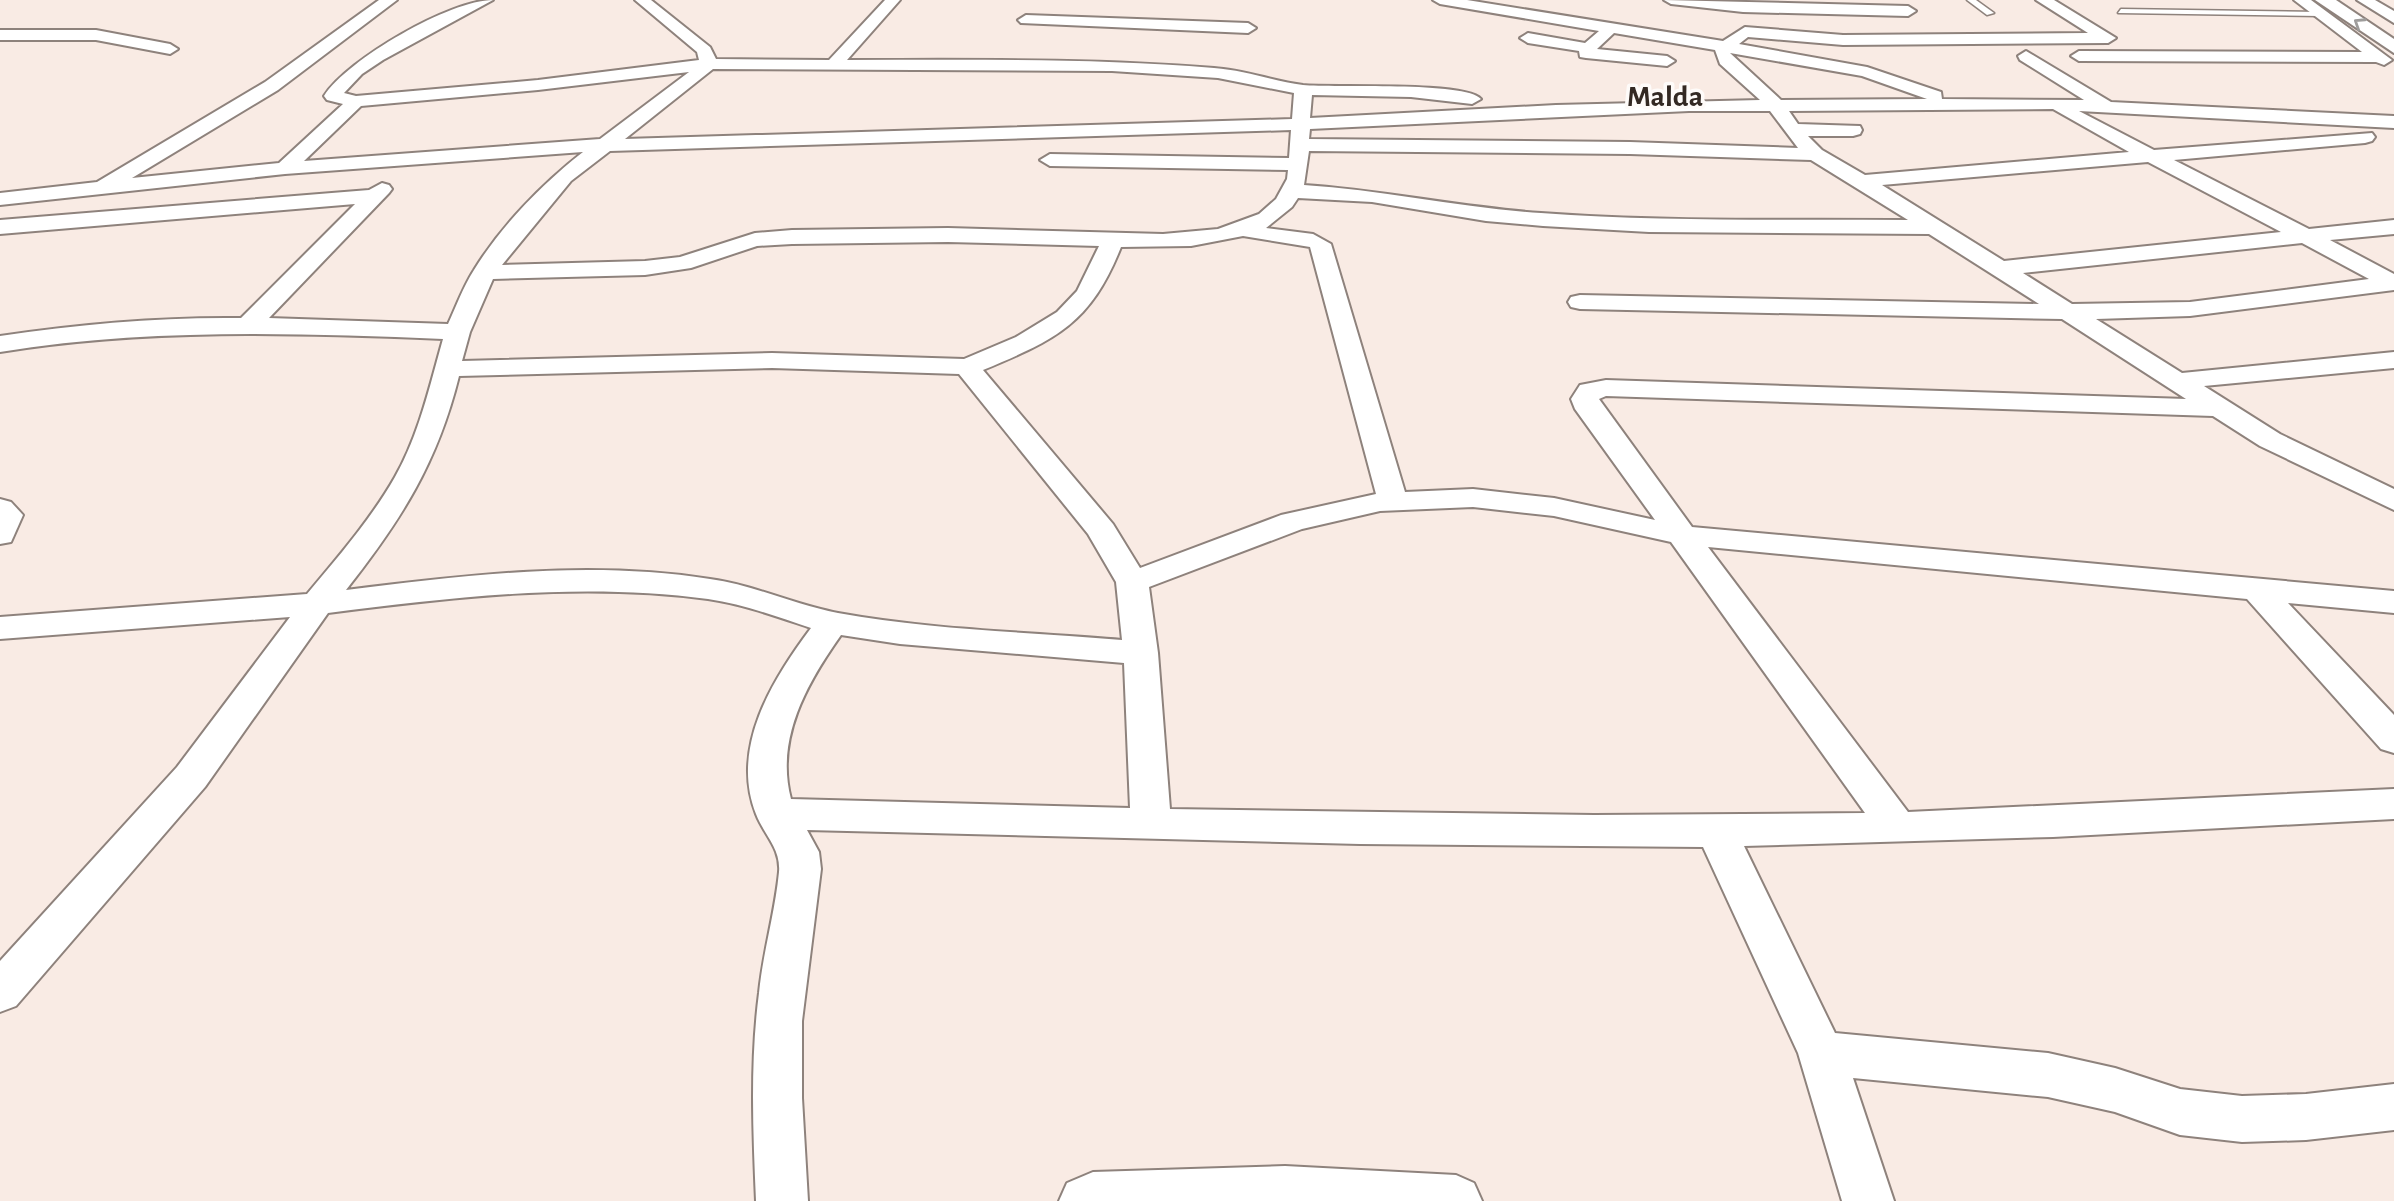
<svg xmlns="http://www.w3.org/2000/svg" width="2394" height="1201" font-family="'Alegreya Sans',sans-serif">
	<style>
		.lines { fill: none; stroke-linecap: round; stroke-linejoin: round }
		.lane-casing { stroke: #8e827c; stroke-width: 3 }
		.street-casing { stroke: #8e827c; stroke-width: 4 }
		.primary-casing { stroke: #8e827c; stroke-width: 4 }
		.lane { fill: #fff; fill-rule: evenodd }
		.street { fill: #fff; fill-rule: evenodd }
		.primary { fill: #fff; fill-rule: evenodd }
		.oneway { stroke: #9e9c9b }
		.labels { text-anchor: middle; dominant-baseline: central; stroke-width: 7; stroke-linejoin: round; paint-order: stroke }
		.far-town-label { font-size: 30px; font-weight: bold; fill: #332923; stroke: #fefbf9 }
	</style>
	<rect width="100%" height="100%" fill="#f9ebe4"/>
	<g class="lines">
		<defs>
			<g id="lane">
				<path d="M 1967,0 L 1976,0 L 1994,13 L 1987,15 Z"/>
				<path d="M 2121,9 L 2320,12 L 2324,14 L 2320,16 L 2118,13 Z"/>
			</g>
			<g id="street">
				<path d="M 379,0 L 397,0 L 278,90 L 132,178 L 279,163 L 343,104 L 327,100 L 324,96 C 348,59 450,0 493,0 L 383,60 L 362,74 L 344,93 L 356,96 L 538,80 L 699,60 L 697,52 L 635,0 L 651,0 L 710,47 L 716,59 L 829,60 L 885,0 L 900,0 L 847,60 C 969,60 1092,58 1214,68 C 1244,70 1273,81 1303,85 C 1332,88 1466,81 1481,99 L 1472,104 L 1411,97 L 1312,95 L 1310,118 L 1556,105 L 1760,100 L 1720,64 L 1715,50 L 1614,33 L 1597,49 L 1667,56 L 1675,61 L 1667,66 L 1586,58 L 1580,57 L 1579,51 L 1528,43 L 1520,38 L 1528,33 L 1585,43 L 1599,31 L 1440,4 L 1433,0 L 1467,0 L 1723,41 L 1745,27 L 1843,35 L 2088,33 L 2036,0 L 2054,0 L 2116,38 L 2108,43 L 1843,45 L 1748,37 L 1739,44 L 1867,67 L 1941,92 L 1942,99 L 2084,100 L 2020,60 L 2018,56 L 2026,51 L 2111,102 L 2394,116 L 2394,128 L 2079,111 L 2154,150 L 2372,133 L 2375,137 L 2372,141 L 2365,143 L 2174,160 L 2309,229 L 2394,220 L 2394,234 L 2330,240 L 2394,274 L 2394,290 L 2190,316 L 2096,319 L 2182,373 L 2394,352 L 2394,368 L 2204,386 L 2280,434 L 2394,489 L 2394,510 L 2260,446 L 2213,416 L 1606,396 L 1599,399 L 1692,527 L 2394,591 L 2394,613 L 2288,603 L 2394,715 L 2394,753 L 2381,749 L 2247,599 L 1708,547 L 1908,812 L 2394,789 L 2394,819 L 2053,837 L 1744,846 L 1835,1033 L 2048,1053 L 2115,1068 L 2180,1089 L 2242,1096 L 2306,1094 L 2394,1084 L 2394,1130 L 2306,1140 L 2242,1142 L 2180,1135 L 2115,1112 L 2048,1097 L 1853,1078 L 1894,1201 L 1842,1201 L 1798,1053 L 1703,847 L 1360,844 L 807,830 L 819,852 L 821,869 L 802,1021 L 802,1098 L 808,1201 L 756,1201 C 753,1132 750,1062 759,993 C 763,952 775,913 779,872 C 781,848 764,835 756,814 C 730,748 772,680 811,628 C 778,617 743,604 708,599 C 580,582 455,597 328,613 L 205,787 L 16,1006 L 0,1012 L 0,961 L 177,767 L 290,617 L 0,639 L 0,617 L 307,594 C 338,557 371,519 395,477 C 419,435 430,385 443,339 C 294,333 148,328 0,352 L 0,336 C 80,324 160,317 241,318 L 355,204 L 0,234 L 0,220 L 369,190 L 382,183 L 389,185 L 392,189 L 389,193 L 269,318 L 448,324 C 456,307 463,287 474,270 C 501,226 542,184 583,152 L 285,174 L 0,205 L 0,193 L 97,182 L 265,82 ZM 1730,53 L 1862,76 L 1927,99 L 1781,100 ZM 713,69 L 1112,71 L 1218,78 L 1294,93 L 1292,119 L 625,139 ZM 689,72 L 600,139 L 304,161 L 361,106 L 538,90 ZM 2053,109 L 2129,152 L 1865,175 L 1822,150 L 1808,136 L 1853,136 L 1860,134 L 1862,130 L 1860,126 L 1798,124 L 1789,111 ZM 1689,111 L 1770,111 L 1798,148 L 1630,142 L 1309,139 L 1310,129 ZM 1291,130 L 1289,158 L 1050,154 L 1040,160 L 1050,166 L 1288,170 L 1287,179 L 1276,199 L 1259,214 L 1218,229 L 1163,234 L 948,228 L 792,230 L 755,233 L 680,257 L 645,261 L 502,265 L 571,181 L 610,151 ZM 1309,151 L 1630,154 L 1811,160 L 1908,220 C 1786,219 1663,222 1541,213 C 1462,208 1384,190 1304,185 ZM 2148,162 L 2281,232 L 2004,261 L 1882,185 ZM 1298,198 L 1372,202 L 1486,221 L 1543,226 L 1649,232 L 1929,234 L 2039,304 L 1580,295 L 1571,297 L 1568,302 L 1571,307 L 1580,309 L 2062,319 L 2186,399 L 1606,380 L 1580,385 L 1571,399 L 1575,409 L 1655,520 L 1554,498 L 1473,489 L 1405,492 L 1331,244 L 1313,234 L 1266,228 L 1292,207 ZM 1243,236 L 1310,247 L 1376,494 L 1281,515 L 1140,568 L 1113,524 L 983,370 C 1057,339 1090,324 1121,247 L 1191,246 ZM 948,242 L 1099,246 L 1077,291 L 1057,312 L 1016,337 L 964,359 L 772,353 L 462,361 L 470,332 L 493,279 L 645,275 L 691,268 L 757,246 L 792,244 ZM 2302,243 L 2369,279 L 2190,302 L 2072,304 L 2023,273 ZM 772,368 L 959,374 L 1088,534 L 1116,582 L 1122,640 C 1028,632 931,630 838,613 C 795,605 754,585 710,579 C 590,560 466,575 346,590 C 401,520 437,464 459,376 ZM 1473,507 L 1554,516 L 1671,542 L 1865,813 L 1594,815 L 1170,809 L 1158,653 L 1149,587 L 1302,529 L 1380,511 ZM 841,635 L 900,644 L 1124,663 L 1130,808 L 791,799 C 775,739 807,683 841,635 Z"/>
				<path d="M 1664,0 L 1908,6 L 1916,11 L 1908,16 L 1743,12 L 1671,4 Z"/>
				<path d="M 2294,0 L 2311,0 L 2392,60 L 2384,65 L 2376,62 L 2079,61 L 2071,56 L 2079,51 L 2362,52 Z"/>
				<path d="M 2357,0 L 2375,0 L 2394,11 L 2394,23 Z"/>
				<path d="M 1026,15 L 1248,23 L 1256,28 L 1248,33 L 1021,23 L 1018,20 Z"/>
				<path d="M 0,30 L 96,30 L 170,44 L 178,49 L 170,54 L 96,40 L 0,40 Z"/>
				<path d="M 0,499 L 11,502 L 23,515 L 11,542 L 0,544 Z"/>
				<path d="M 1285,1166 L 1456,1175 L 1474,1183 L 1482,1201 L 1059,1201 L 1067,1183 L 1093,1172 Z"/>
			</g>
			<path id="primary" d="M 2315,0 L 2336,0 L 2394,39 L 2394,53 Z"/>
		</defs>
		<use href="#lane" class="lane-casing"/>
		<use href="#street" class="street-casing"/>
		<use href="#primary" class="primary-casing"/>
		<use href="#lane" class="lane"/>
		<use href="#street" class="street"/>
		<use href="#primary" class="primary"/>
	</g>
	<defs><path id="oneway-chevron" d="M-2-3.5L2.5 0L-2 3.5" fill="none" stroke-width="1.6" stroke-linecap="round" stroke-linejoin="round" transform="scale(1.75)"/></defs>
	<use class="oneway" href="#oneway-chevron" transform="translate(2359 23) rotate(-147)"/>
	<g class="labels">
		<g class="far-town-label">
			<text x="1665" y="97">Malda</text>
		</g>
	</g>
</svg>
